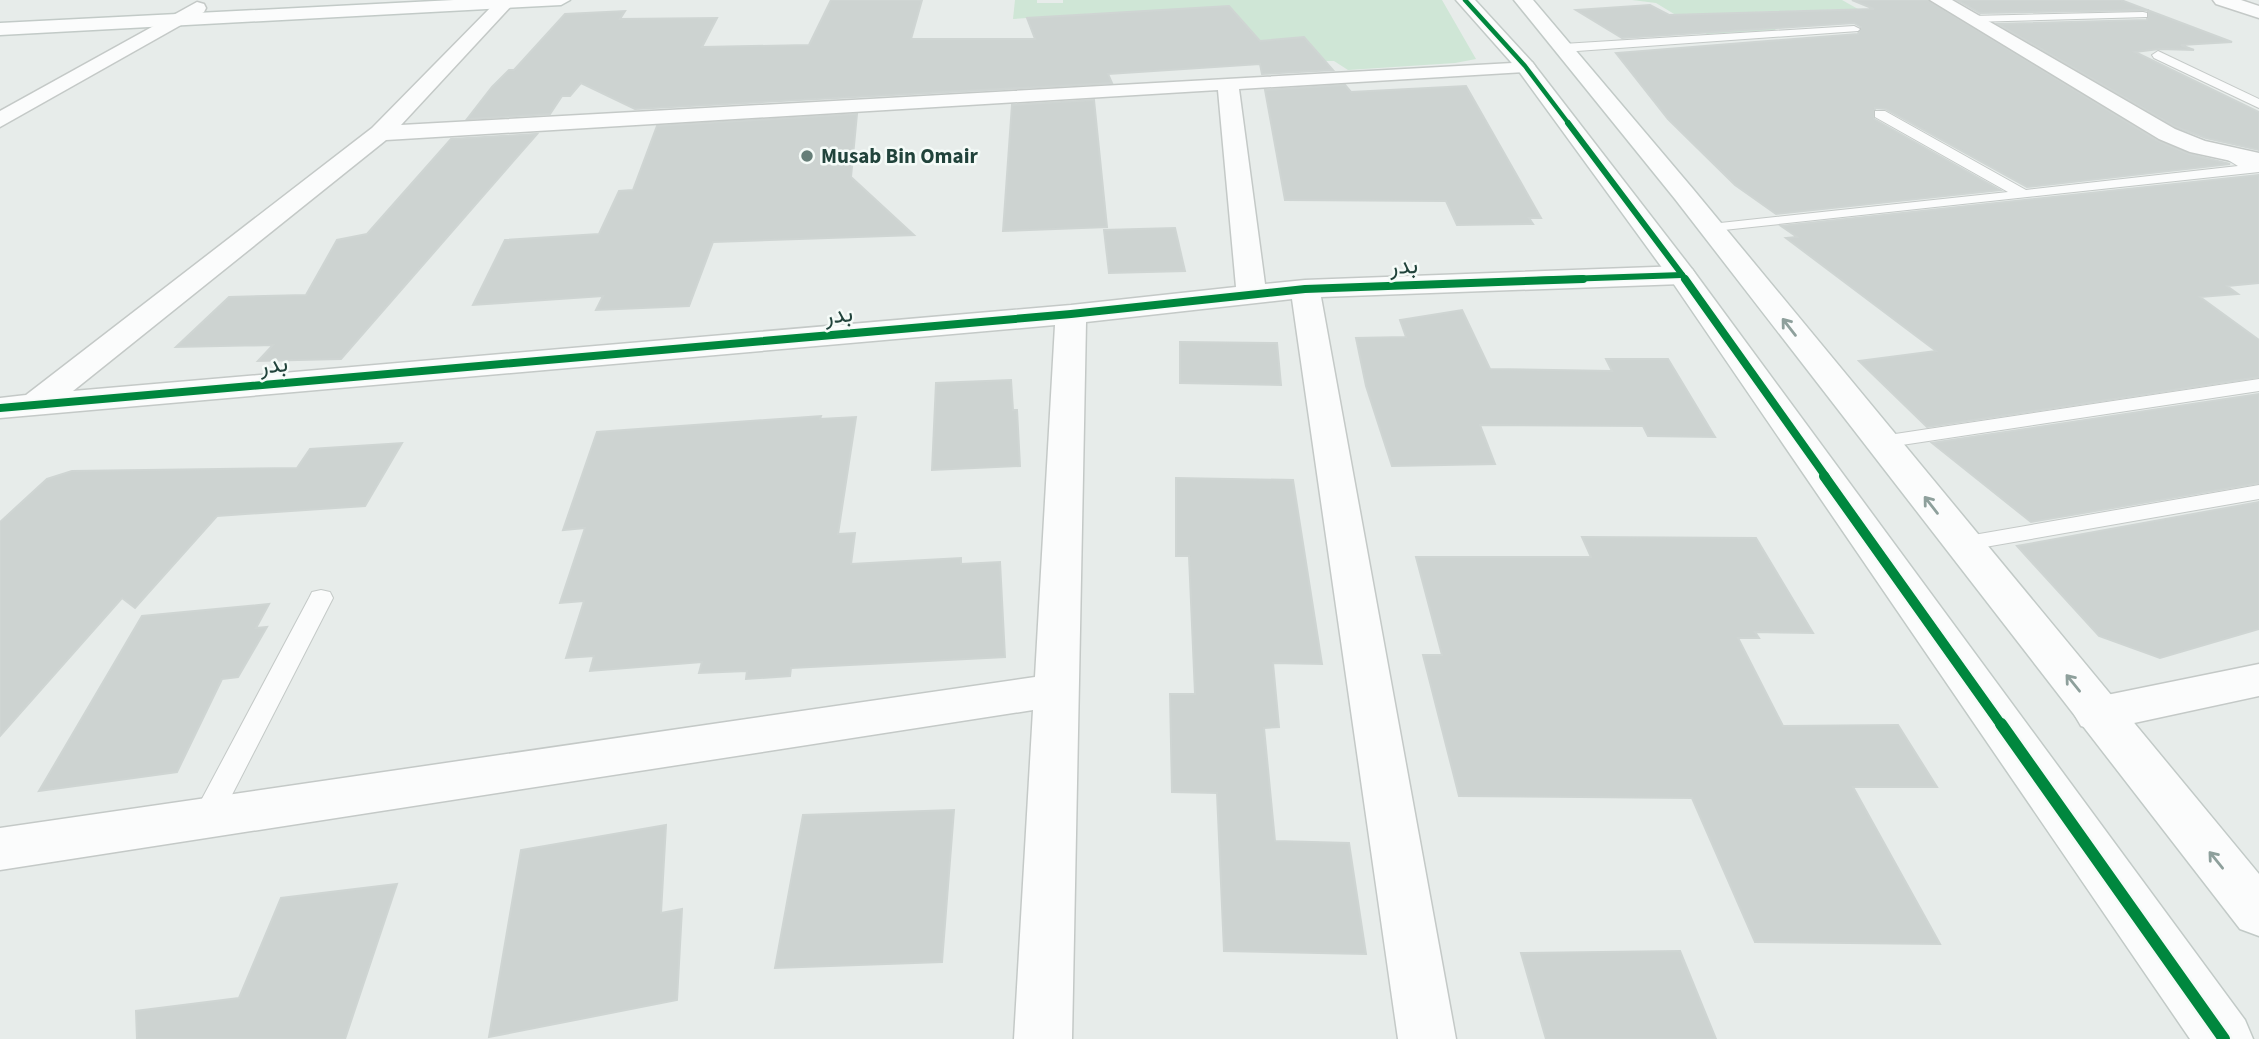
<svg xmlns="http://www.w3.org/2000/svg" width="2259" height="1039" font-family="'Source Sans 3',Vazirmatn,sans-serif">
	<style>
		.green { fill: #cfe6d6 }
		.building { fill: #cdd3d1; stroke: #cfd5d3; stroke-width: 2 }
		.lines { fill: none; stroke-linecap: round; stroke-linejoin: round }
		.lane-casing { stroke: #c4c9c7; stroke-width: 2 }
		.street-casing { stroke: #c4c9c7; stroke-width: 3 }
		.secondary-casing { stroke: #c2cac7; stroke-width: 3 }
		.lane { fill: #fbfcfc; fill-rule: evenodd }
		.street { fill: #fbfcfc; fill-rule: evenodd }
		.secondary { fill: #fbfcfc; fill-rule: evenodd }
		.cycleway-far4-casing { stroke: #f5fbf8; stroke-width: 7 }
		.cycleway-far3-casing { stroke: #f5fbf8; stroke-width: 9 }
		.cycleway-far2-casing { stroke: #f5fbf8; stroke-width: 11 }
		.cycleway-far1-casing { stroke: #f5fbf8; stroke-width: 14 }
		.cycleway-casing { stroke: #f5fbf8; stroke-width: 17 }
		.cycleway-far4 { stroke: #00873e; stroke-width: 4.5 }
		.cycleway-far3 { stroke: #00873e; stroke-width: 6 }
		.cycleway-far2 { stroke: #00873e; stroke-width: 8 }
		.cycleway-far1 { stroke: #00873e; stroke-width: 10 }
		.cycleway { stroke: #00873e; stroke-width: 12 }
		.oneway { stroke: #8ea09c }
		.poi-dot { fill: #667e78; stroke: #f5fbf8; stroke-width: 2.5 }
		.labels { text-anchor: middle; dominant-baseline: central; stroke-width: 5; stroke-linejoin: round; paint-order: stroke }
		.far-poi-label { font-size: 21px; font-weight: bold; fill: #21433b; stroke: #f5fbf8; text-anchor: start }
		.street-label { font-size: 24px; fill: #21433b; stroke: #f5fbf8 }
	</style>
	<rect width="100%" height="100%" fill="#e7ecea"/>
	<g class="green">
		<path d="M 1015,0 L 1037,0 L 1037,3 L 1063,3 L 1063,0 L 1442,0 L 1476,59 L 1455,63 L 1348,70 L 1334,61 L 1324,61 L 1304,37 L 1246,42 L 1117,43 L 1100,13 L 1013,19 Z"/>
		<path d="M 1632,0 L 1842,0 L 1858,9 L 1753,12 L 1776,30 L 1707,34 L 1656,3 Z"/>
	</g>
	<g class="building">
		<path d="M 831,0 L 922,0 L 911,39 L 1035,39 L 1027,18 L 1229,6 L 1260,41 L 1304,37 L 1333,70 L 1262,74 L 1260,64 L 1108,74 L 1112,83 L 635,109 L 581,83 L 570,96 L 562,96 L 550,114 L 467,119 L 492,87 L 509,70 L 514,70 L 565,14 L 625,11 L 620,19 L 717,18 L 702,47 L 809,45 Z"/>
		<path d="M 1852,0 L 1928,0 L 2158,141 L 2189,154 L 2230,164 L 2027,187 L 1886,109 L 1875,108 L 1874,119 L 2000,190 L 1776,214 L 1735,185 L 1668,119 L 1616,53 L 1858,34 L 1861,27 L 1854,23 L 1622,38 L 1576,10 L 1650,5 L 1669,15 L 1874,9 Z"/>
		<path d="M 1957,0 L 2121,0 L 2232,42 L 2181,45 L 2194,50 L 2159,49 L 2135,52 L 2259,112 L 2259,150 L 2206,138 L 2176,127 L 1998,24 L 2147,20 L 2148,10 L 1980,13 Z"/>
		<path d="M 1345,85 L 1351,92 L 1466,86 L 1541,218 L 1529,218 L 1533,224 L 1457,225 L 1446,201 L 1285,200 L 1265,90 Z"/>
		<path d="M 1094,100 L 1107,227 L 1003,231 L 1012,105 Z"/>
		<path d="M 857,114 L 851,177 L 914,235 L 713,242 L 689,306 L 596,310 L 603,296 L 473,305 L 505,240 L 599,234 L 619,191 L 633,190 L 657,126 Z"/>
		<path d="M 537,134 L 341,359 L 258,361 L 273,345 L 176,347 L 229,297 L 306,295 L 337,240 L 367,234 L 451,139 Z"/>
		<path d="M 2259,175 L 2259,283 L 2227,286 L 2238,294 L 2200,297 L 2259,340 L 2259,377 L 1927,427 L 1859,361 L 1936,351 L 1786,238 L 1797,237 L 1781,226 Z"/>
		<path d="M 1175,228 L 1185,271 L 1109,273 L 1104,230 Z"/>
		<path d="M 1462,310 L 1490,369 L 1612,371 L 1606,359 L 1668,359 L 1715,437 L 1648,436 L 1643,426 L 1480,425 L 1495,464 L 1392,466 L 1366,386 L 1356,338 L 1406,337 L 1400,320 Z"/>
		<path d="M 1180,342 L 1277,343 L 1281,385 L 1180,383 Z"/>
		<path d="M 1011,380 L 1013,410 L 1017,410 L 1020,466 L 932,470 L 936,383 Z"/>
		<path d="M 2259,394 L 2259,483 L 2031,522 L 1932,443 Z"/>
		<path d="M 821,416 L 820,419 L 856,417 L 838,534 L 855,533 L 851,564 L 961,558 L 961,564 L 1000,562 L 1005,657 L 791,668 L 790,676 L 746,679 L 747,671 L 699,673 L 702,662 L 590,671 L 594,656 L 566,658 L 584,601 L 560,603 L 585,528 L 563,530 L 597,432 Z"/>
		<path d="M 402,443 L 365,506 L 217,516 L 135,608 L 122,598 L 0,736 L 0,522 L 47,479 L 72,471 L 297,468 L 310,449 Z"/>
		<path d="M 1176,478 L 1293,480 L 1322,664 L 1273,663 L 1279,727 L 1264,728 L 1275,841 L 1349,843 L 1366,954 L 1224,951 L 1217,793 L 1172,792 L 1170,694 L 1195,694 L 1189,556 L 1176,556 Z"/>
		<path d="M 2259,502 L 2259,629 L 2160,658 L 2099,636 L 2017,546 Z"/>
		<path d="M 1582,537 L 1756,538 L 1813,633 L 1755,632 L 1759,638 L 1738,638 L 1783,726 L 1898,725 L 1937,787 L 1853,787 L 1940,944 L 1755,942 L 1692,798 L 1459,796 L 1423,655 L 1442,655 L 1416,557 L 1591,557 Z"/>
		<path d="M 269,604 L 256,628 L 267,627 L 238,677 L 222,679 L 177,772 L 39,791 L 142,616 Z"/>
		<path d="M 954,810 L 942,962 L 775,968 L 803,815 Z"/>
		<path d="M 666,825 L 661,913 L 682,909 L 677,1000 L 489,1037 L 521,850 Z"/>
		<path d="M 397,884 L 345,1039 L 137,1039 L 136,1011 L 239,998 L 281,898 Z"/>
		<path d="M 1680,951 L 1716,1039 L 1546,1039 L 1521,953 Z"/>
	</g>
	<g class="lines">
		<defs>
			<g id="lane">
				<path d="M 2143,12 L 2147,13 L 2147,17 L 1972,22 L 1966,19 L 1972,16 Z"/>
				<path d="M 1854,26 L 1860,29 L 1858,31 L 1563,52 L 1557,48 L 1563,44 Z"/>
				<path d="M 2158,51 L 2259,99 L 2259,108 L 2154,58 L 2152,55 Z"/>
				<path d="M 1875,111 L 1885,111 L 2026,190 L 2238,166 L 2220,155 L 2227,151 L 2259,165 L 2259,172 L 1705,232 L 1705,226 L 1711,224 L 2008,192 L 1875,117 Z"/>
				<path d="M 2259,379 L 2259,391 L 1882,448 L 1872,442 L 1882,436 Z"/>
				<path d="M 2259,485 L 2259,499 L 1962,551 L 1954,549 L 1950,544 L 1954,539 L 1962,537 Z"/>
				<path d="M 321,590 L 330,592 L 333,598 L 216,826 L 206,830 L 196,826 L 191,818 L 196,810 L 309,598 L 312,592 Z"/>
			</g>
			<g id="street">
				<path d="M 498,0 L 512,0 L 514,3 L 401,125 L 1532,62 L 1535,66 L 1525,72 L 1239,89 L 1265,284 L 1305,280 L 1682,266 L 1692,269 L 1696,275 L 1692,281 L 1682,284 L 1321,297 L 1456,1039 L 1398,1039 L 1292,299 L 1086,322 L 1072,1039 L 1014,1039 L 1033,710 L 0,870 L 0,828 L 1035,677 L 1055,325 L 0,418 L 0,398 L 26,395 L 372,128 ZM 1218,90 L 1236,287 L 1071,305 L 73,391 L 386,140 Z"/>
				<path d="M 1930,0 L 1952,0 L 2175,129 L 2205,141 L 2259,153 L 2259,167 L 2190,152 L 2159,139 Z"/>
				<path d="M 2213,0 L 2241,0 L 2259,6 L 2259,18 L 2216,4 Z"/>
				<path d="M 197,2 L 204,4 L 206,8 L 204,12 L 0,127 L 0,111 Z"/>
				<path d="M 2259,664 L 2259,696 L 2097,731 L 2081,726 L 2074,714 L 2081,702 L 2097,697 Z"/>
			</g>
			<g id="secondary">
				<path d="M 454,0 L 570,0 L 561,5 L 0,35 L 0,23 Z"/>
				<path d="M 1456,0 L 1475,0 L 1532,62 L 1692,269 L 2245,1020 L 2253,1039 L 2190,1039 L 1671,280 L 1518,70 Z"/>
				<path d="M 1514,0 L 1533,0 L 1693,189 L 2259,874 L 2259,936 L 2240,929 L 1675,199 Z"/>
			</g>
		</defs>
		<use href="#lane" class="lane-casing"/>
		<use href="#street" class="street-casing"/>
		<use href="#secondary" class="secondary-casing"/>
		<use href="#lane" class="lane"/>
		<use href="#street" class="street"/>
		<use href="#secondary" class="secondary"/>
		<defs>
			<path id="cycleway-far4" d="M 1465,0 L 1525,66 L 1569,124"/>
			<g id="cycleway-far3">
				<path d="M 1568,123 L 1686,280"/>
				<path d="M 1536,280 L 1682,275"/>
			</g>
			<g id="cycleway-far2">
				<path d="M 1685,279 L 1826,477"/>
				<path d="M 0,408 L 1071,314 L 1305,289 L 1583,279"/>
			</g>
			<path id="cycleway-far1" d="M 1824,476 L 2002,726"/>
			<path id="cycleway" d="M 2001,724 L 2224,1039"/>
		</defs>
		<use href="#cycleway-far4" class="cycleway-far4-casing"/>
		<use href="#cycleway-far3" class="cycleway-far3-casing"/>
		<use href="#cycleway-far2" class="cycleway-far2-casing"/>
		<use href="#cycleway-far1" class="cycleway-far1-casing"/>
		<use href="#cycleway" class="cycleway-casing"/>
		<use href="#cycleway-far4" class="cycleway-far4"/>
		<use href="#cycleway-far3" class="cycleway-far3"/>
		<use href="#cycleway-far2" class="cycleway-far2"/>
		<use href="#cycleway-far1" class="cycleway-far1"/>
		<use href="#cycleway" class="cycleway"/>
	</g>
	<defs><path id="oneway-shaft" d="M-6 0H5M1.5-3L5.5 0L1.5 3" fill="none" stroke-width="1.6" stroke-linecap="round" stroke-linejoin="round" transform="scale(1.75)"/></defs>
	<g class="oneway">
		<use href="#oneway-shaft" transform="translate(1789 327) rotate(-128)"/>
		<use href="#oneway-shaft" transform="translate(1931 505) rotate(-128)"/>
		<use href="#oneway-shaft" transform="translate(2073 683) rotate(-129)"/>
		<use href="#oneway-shaft" transform="translate(2216 860) rotate(-129)"/>
	</g>
	<circle class="poi-dot" cx="807" cy="156" r="7"/>
	<g class="labels">
		<g class="far-poi-label">
			<text x="821" y="156">Musab Bin Omair</text>
		</g>
		<g class="street-label">
			<text transform="translate(1404 266) rotate(-2)">بدر</text>
			<text transform="translate(839 315) rotate(-5)">بدر</text>
			<text transform="translate(274 365) rotate(-5)">بدر</text>
		</g>
	</g>
</svg>
